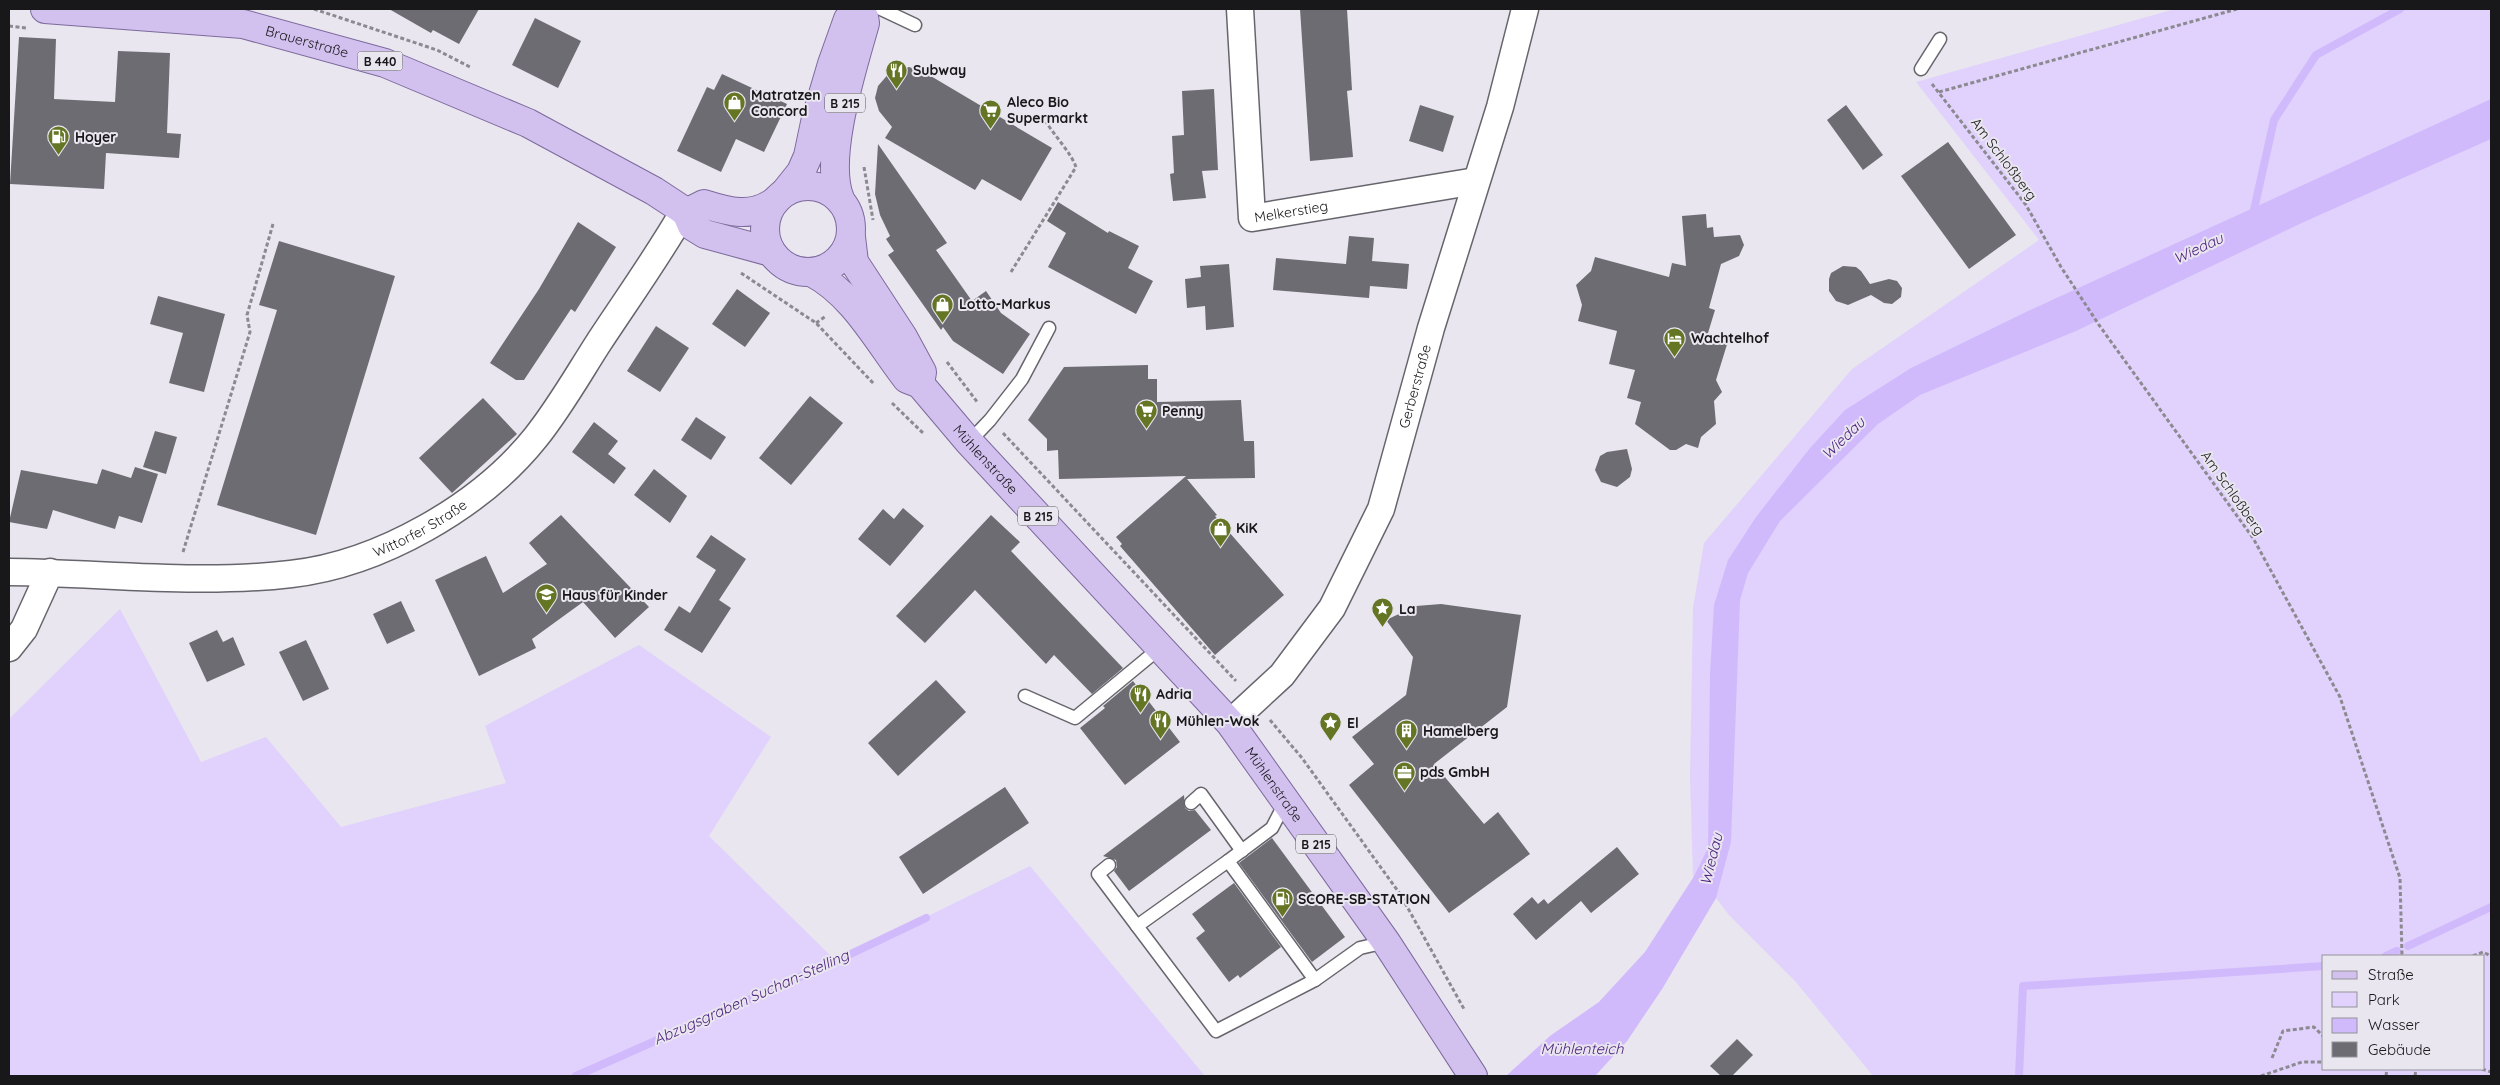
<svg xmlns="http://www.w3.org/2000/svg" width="2500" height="1085" font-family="Quicksand,sans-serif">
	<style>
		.green { fill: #e0d2fc; fill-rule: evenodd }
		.water { fill: #d1bafc }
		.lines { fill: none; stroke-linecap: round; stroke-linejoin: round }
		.stream { stroke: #d1bafc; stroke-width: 8 }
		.building { fill: #6e6c73 }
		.service-casing { stroke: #67656c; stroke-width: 15 }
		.minor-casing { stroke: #67656c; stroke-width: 29 }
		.primary-casing { stroke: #7d6a9d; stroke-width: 30 }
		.path { stroke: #8c8a90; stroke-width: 3; stroke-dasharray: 4 2.5; stroke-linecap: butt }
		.service { stroke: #fff; stroke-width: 12 }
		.minor { stroke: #fff; stroke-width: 26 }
		.primary { stroke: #d2c1ef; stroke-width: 28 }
		.labels { text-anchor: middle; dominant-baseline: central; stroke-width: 4; stroke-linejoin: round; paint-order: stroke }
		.shield { fill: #e9e6ef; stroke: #57555a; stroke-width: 1 }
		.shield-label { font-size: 12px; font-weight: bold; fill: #18171a }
		.street-label { font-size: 14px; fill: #18171a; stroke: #e9e6ef }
		.poi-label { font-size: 14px; font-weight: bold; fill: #18171a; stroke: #e9e6ef; text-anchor: start }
		.water-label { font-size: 15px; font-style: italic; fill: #4e237f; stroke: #e9e6ef }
	</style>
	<rect width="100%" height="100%" fill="#e9e6ef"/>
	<g class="green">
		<path d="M 2175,9 L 2491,9 L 2491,1076 L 1873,1076 L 1795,981 L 1729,915 L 1716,898 L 1662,989 L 1627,1041 L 1595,1076 L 1550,1036 L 1599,1002 L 1645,952 L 1693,878 L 1690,777 L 1693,608 L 1704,543 L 1852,369 L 2039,240 L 1916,82 ZM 2324,956 L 2484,956 L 2484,1069 L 2324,1069 Z"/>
		<path d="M 120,609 L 201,762 L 266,737 L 341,827 L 506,783 L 485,726 L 639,645 L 771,737 L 709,836 L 836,961 L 1030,866 L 1205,1076 L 9,1076 L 9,719 Z"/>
	</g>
	<path class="water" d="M 2491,99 L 2491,139 L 2306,221 L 2076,331 L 1920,395 L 1878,424 L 1780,521 L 1748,573 L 1740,600 L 1731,842 L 1716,898 L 1662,989 L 1627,1041 L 1595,1076 L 1506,1076 L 1550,1036 L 1599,1002 L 1645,952 L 1693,878 L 1708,848 L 1710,674 L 1714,605 L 1728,560 L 1756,517 L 1810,448 L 1845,410 L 1911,368 L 2028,311 Z"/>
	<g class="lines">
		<g class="stream">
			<path d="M 2253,214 L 2274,120 L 2316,55 L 2400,9"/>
			<path d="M 2408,946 L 2491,907"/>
			<path d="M 2386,956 L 2397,951"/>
			<path d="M 576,1076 L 836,961 L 926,918"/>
			<path d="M 2019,1076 L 2023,986 L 2324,966"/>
		</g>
	</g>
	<g class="building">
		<path d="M 389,9 L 479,9 L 459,44 L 433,30 L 431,33 Z"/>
		<path d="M 1300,9 L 1347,9 L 1352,90 L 1347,91 L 1353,157 L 1310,161 Z"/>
		<path d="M 535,18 L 581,41 L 558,88 L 512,65 Z"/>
		<path d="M 19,37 L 56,39 L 54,99 L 115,102 L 118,51 L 170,53 L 167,133 L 181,134 L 179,158 L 106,153 L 104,189 L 10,184 Z"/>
		<path d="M 909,67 L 924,72 L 1052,148 L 1021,201 L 982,179 L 975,190 L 885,138 L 892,127 L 879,111 L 875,98 L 878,86 L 891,71 Z"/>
		<path d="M 722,74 L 787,104 L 764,152 L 736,139 L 721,172 L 677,151 L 707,87 L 714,90 Z"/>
		<path d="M 1214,89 L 1218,170 L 1202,171 L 1206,198 L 1173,201 L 1170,174 L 1174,173 L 1172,136 L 1184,135 L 1182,91 Z"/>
		<path d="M 1420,105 L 1454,116 L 1443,152 L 1409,141 Z"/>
		<path d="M 1846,105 L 1883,155 L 1863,170 L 1827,120 Z"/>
		<path d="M 1948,142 L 2016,235 L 1969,269 L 1901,176 Z"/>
		<path d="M 878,144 L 947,243 L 936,250 L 972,301 L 986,291 L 1001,313 L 1030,334 L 1003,374 L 953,341 L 943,327 L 941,330 L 888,255 L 894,251 L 886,239 L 890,236 L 880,215 L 875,194 Z"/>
		<path d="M 1058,202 L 1108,233 L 1109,231 L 1139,246 L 1128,268 L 1153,281 L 1136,314 L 1048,267 L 1066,233 L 1047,221 Z"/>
		<path d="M 1706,214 L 1707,228 L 1713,227 L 1714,237 L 1740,235 L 1744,245 L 1739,256 L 1721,264 L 1709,308 L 1715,310 L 1708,333 L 1729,338 L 1716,380 L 1722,392 L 1714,401 L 1716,424 L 1701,437 L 1698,448 L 1686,444 L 1676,450 L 1670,450 L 1635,424 L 1641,402 L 1627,398 L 1635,370 L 1609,364 L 1617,331 L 1578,321 L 1582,305 L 1576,285 L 1591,271 L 1595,257 L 1669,277 L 1672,263 L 1686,266 L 1682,216 Z"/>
		<path d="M 578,222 L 616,247 L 575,312 L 571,309 L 524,380 L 516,380 L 490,363 L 539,289 Z"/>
		<path d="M 1349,236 L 1374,238 L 1372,261 L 1409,264 L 1407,289 L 1370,286 L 1369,298 L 1273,290 L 1276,258 L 1346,264 Z"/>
		<path d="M 279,241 L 395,276 L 316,535 L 217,505 L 277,310 L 259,305 Z"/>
		<path d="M 1229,264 L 1234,327 L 1206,330 L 1205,306 L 1187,308 L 1185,279 L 1201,277 L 1200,266 Z"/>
		<path d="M 1843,266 L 1856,267 L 1861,271 L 1870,284 L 1889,279 L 1897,281 L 1902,288 L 1901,297 L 1892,304 L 1884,303 L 1871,295 L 1848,305 L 1836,301 L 1829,291 L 1829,279 L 1831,273 Z"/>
		<path d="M 737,289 L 770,313 L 745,347 L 712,324 Z"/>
		<path d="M 158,296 L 225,314 L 204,392 L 169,383 L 183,333 L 150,324 Z"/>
		<path d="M 656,326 L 689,348 L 660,392 L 627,371 Z"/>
		<path d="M 1148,365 L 1148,379 L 1157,379 L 1157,402 L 1241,400 L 1244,441 L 1254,441 L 1255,478 L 1187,479 L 1217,515 L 1215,516 L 1284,595 L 1215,655 L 1120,546 L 1122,544 L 1116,537 L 1186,476 L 1059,479 L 1058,450 L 1047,451 L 1047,439 L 1028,420 L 1064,367 Z"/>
		<path d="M 810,396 L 843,423 L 791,485 L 759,458 Z"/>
		<path d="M 483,398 L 517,434 L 452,493 L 419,458 Z"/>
		<path d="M 696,417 L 726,437 L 711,460 L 681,440 Z"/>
		<path d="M 594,422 L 618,441 L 608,454 L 626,468 L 614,484 L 572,452 Z"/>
		<path d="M 155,431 L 177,437 L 166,474 L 143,467 Z"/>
		<path d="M 1627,449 L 1632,469 L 1630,477 L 1617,487 L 1601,482 L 1595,470 L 1600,456 L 1607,452 Z"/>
		<path d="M 135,467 L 158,474 L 142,523 L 119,516 L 115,529 L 53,510 L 47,529 L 9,522 L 21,470 L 97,484 L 102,469 L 131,478 Z"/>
		<path d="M 654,469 L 687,496 L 670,523 L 634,495 Z"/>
		<path d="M 903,508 L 924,526 L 890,566 L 858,539 L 883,509 L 894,519 Z"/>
		<path d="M 561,515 L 649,607 L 615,638 L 583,602 L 532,639 L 536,648 L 479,676 L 435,580 L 486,556 L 503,593 L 547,564 L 529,543 Z"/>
		<path d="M 991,515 L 1020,542 L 1011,551 L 1123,668 L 1092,694 L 1054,655 L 1046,664 L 975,590 L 925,643 L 896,616 Z"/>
		<path d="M 711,535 L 746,559 L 719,600 L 731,608 L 702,653 L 664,630 L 679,606 L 690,613 L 716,570 L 696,557 Z"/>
		<path d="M 401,601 L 415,631 L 387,644 L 373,614 Z"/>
		<path d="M 1441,604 L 1521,615 L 1507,707 L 1434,764 L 1484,824 L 1498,812 L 1530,854 L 1449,913 L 1349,785 L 1374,764 L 1352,737 L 1406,695 L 1413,657 L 1386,620 L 1416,606 Z"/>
		<path d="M 217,630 L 223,642 L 233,637 L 245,665 L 207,682 L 189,643 Z"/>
		<path d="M 306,640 L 329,689 L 303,701 L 279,652 Z"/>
		<path d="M 936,680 L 966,712 L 898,776 L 868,743 Z"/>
		<path d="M 1133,681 L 1180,742 L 1125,785 L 1080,728 L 1105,708 L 1103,706 Z"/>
		<path d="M 1005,787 L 1029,823 L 923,894 L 899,857 Z"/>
		<path d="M 1184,795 L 1185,808 L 1189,811 L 1195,810 L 1211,830 L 1129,891 L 1114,871 L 1117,867 L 1116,860 L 1103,856 Z"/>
		<path d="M 1272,838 L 1345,937 L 1312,962 L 1239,863 Z"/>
		<path d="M 1617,847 L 1639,874 L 1591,913 L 1581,901 L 1536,940 L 1513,914 L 1532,897 L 1538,904 L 1544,899 L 1548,904 Z"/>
		<path d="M 1234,883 L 1281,947 L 1240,978 L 1238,975 L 1229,982 L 1196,938 L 1205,931 L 1192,914 Z"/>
		<path d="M 1737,1039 L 1753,1055 L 1732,1076 L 1721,1076 L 1710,1066 Z"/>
	</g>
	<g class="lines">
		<defs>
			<g id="service">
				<path d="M 881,9 L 915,25"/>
				<path d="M 1921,69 L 1940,39"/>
				<path d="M 969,442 L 990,420 L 1022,379 L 1049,328"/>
				<path d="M 1025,696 L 1075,718 L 1161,647"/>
				<path d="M 1286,801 L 1272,828 L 1228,861 L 1315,980 L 1360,948 L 1386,942"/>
				<path d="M 1191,803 L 1201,794 L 1242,851"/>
				<path d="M 1228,861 L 1137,926 L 1216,1031 L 1315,980"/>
				<path d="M 1109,865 L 1098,874 L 1137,926"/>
			</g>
			<g id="minor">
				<path id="s1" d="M 1240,9 L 1252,218 L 1476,181"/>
				<path id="s2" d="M 9,572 C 102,573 198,585 291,574 C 380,564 481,506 536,437 C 560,407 579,373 599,342 C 628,298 658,256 684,211"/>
				<path d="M 9,648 L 24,629 L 50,572"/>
				<path id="s3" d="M 1230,723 L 1282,675 L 1332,608 L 1381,509 L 1431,328 L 1500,107 L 1525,9"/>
			</g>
			<g id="primary">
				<path id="s4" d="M 45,9 L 243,24 L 385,63 L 528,123 L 654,191 L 686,212 L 692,226 L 705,234 L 771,252"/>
				<circle cx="808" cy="229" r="43"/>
				<path d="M 785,192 L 801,172 L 808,156 L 816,118 L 832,64 L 848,19 L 857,9"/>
				<path d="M 840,199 C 823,157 853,67 865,23 L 864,17"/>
				<path d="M 684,211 L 690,211 L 704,204 C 729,212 751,218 774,202"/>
				<path d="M 851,237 L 854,262 L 903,337 L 922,372 L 920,384"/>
				<path id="s5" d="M 811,272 C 854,294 878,342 907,379 L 920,384 L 969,442 L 1230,723 L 1386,942 L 1473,1076"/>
			</g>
		</defs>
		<use href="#service" class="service-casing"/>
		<use href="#minor" class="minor-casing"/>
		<use href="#primary" class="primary-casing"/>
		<g class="path">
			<path d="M 314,9 L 437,50 L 472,68"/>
			<path d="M 9,26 L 26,28"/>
			<path d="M 1932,84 L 2026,205 L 2061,267 L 2099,325 L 2253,538 L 2340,697 L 2400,878 L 2402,956"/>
			<path d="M 1939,92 L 2237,9"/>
			<path d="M 864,167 L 873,220"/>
			<path d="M 1011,272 L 1076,167 C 1071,153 1055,136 1046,122"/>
			<path d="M 741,273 L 816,323 L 874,384"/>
			<path d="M 816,323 L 826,316"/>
			<path d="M 947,362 L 978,403"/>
			<path d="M 892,403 L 923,433"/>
			<path d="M 1003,433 L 1236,681"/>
			<path d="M 183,552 L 250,332 L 247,315 L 273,224"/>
			<path d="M 1270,720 L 1302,758 L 1400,894 L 1464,1009"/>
			<path d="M 2473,956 L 2483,952 L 2491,956"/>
			<path d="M 2272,1058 L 2283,1031 L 2314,1027 L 2324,1037"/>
			<path d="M 2482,1069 L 2491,1072"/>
			<path d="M 2261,1076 L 2302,1062 L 2324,1062"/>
			<path d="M 2386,1076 L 2387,1069"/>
			<path d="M 2415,1076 L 2416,1069"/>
		</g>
		<use href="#service" class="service"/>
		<use href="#minor" class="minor"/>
		<use href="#primary" class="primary"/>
	</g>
	<defs>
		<symbol id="restaurant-pin" viewBox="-11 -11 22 30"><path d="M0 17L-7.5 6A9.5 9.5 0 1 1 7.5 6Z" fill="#647524" stroke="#e9e6ef"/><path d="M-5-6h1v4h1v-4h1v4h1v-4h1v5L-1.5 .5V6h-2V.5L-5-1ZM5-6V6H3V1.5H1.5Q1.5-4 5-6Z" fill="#fff"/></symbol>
		<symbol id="shop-pin" viewBox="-11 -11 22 30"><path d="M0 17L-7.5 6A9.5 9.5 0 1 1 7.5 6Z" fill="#647524" stroke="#e9e6ef"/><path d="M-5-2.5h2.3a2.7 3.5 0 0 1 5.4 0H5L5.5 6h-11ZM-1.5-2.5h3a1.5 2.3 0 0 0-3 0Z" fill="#fff"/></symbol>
		<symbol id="supermarket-pin" viewBox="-11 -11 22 30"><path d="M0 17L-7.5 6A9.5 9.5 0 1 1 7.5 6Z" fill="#647524" stroke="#e9e6ef"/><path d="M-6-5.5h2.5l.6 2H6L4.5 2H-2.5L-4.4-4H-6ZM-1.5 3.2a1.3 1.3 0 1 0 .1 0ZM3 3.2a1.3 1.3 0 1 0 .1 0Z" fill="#fff"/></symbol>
		<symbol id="fuel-pin" viewBox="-11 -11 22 30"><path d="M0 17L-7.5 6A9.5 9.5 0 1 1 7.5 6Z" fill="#647524" stroke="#e9e6ef"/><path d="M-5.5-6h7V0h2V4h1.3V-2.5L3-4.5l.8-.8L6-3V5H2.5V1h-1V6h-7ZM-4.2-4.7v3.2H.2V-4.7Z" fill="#fff"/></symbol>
		<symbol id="hotel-pin" viewBox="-11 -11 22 30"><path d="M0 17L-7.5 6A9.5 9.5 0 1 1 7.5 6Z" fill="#647524" stroke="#e9e6ef"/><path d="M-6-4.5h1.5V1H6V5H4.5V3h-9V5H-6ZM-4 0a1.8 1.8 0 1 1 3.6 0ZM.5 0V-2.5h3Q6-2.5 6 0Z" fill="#fff"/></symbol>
		<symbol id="school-pin" viewBox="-11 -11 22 30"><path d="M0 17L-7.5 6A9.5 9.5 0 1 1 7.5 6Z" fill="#647524" stroke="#e9e6ef"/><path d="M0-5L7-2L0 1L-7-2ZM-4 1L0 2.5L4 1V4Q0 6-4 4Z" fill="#fff"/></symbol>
		<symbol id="sight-pin" viewBox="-11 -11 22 30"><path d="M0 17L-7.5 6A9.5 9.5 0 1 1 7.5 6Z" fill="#647524" stroke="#e9e6ef"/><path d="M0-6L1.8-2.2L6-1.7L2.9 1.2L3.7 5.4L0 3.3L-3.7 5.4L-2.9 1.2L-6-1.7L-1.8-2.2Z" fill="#fff"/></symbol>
		<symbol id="building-pin" viewBox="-11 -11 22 30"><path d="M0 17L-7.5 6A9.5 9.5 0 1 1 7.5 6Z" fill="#647524" stroke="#e9e6ef"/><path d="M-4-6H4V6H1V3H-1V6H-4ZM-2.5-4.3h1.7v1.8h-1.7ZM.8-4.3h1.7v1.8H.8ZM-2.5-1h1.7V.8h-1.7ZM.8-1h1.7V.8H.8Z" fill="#fff"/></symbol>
		<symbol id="office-pin" viewBox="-11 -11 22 30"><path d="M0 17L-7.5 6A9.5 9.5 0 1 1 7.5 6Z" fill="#647524" stroke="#e9e6ef"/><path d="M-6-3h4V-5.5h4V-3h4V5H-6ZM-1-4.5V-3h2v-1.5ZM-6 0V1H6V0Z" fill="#fff"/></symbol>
	</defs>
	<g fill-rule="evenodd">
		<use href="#restaurant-pin" x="884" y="58" width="25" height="34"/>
		<use href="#shop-pin" x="722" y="90" width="25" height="34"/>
		<use href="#supermarket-pin" x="978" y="98" width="25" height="34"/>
		<use href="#fuel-pin" x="46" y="124" width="25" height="34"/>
		<use href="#shop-pin" x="930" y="292" width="25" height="34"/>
		<use href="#hotel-pin" x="1662" y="326" width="25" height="34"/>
		<use href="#supermarket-pin" x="1134" y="398" width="25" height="34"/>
		<use href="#shop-pin" x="1208" y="516" width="25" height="34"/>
		<use href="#school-pin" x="534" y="582" width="25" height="34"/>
		<use href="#sight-pin" x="1370" y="596" width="25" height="34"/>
		<use href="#restaurant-pin" x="1128" y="682" width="25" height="34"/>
		<use href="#restaurant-pin" x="1148" y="708" width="25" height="34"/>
		<use href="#sight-pin" x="1318" y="710" width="25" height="34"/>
		<use href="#building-pin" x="1394" y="718" width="25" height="34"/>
		<use href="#office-pin" x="1392" y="760" width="25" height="34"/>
		<use href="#fuel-pin" x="1270" y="886" width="25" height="34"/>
	</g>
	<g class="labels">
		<g class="shield">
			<rect x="357.5" y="51.5" width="45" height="19" rx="4"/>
			<rect x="825" y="93.5" width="40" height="19" rx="4"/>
			<rect x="1018" y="506.5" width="40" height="19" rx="4"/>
			<rect x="1296" y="834.5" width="40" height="19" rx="4"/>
		</g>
		<g class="shield-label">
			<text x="380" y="61">B 440</text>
			<text x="845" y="103">B 215</text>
			<text x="1038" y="516">B 215</text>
			<text x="1316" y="844">B 215</text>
		</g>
		<g class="street-label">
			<text stroke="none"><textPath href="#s4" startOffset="265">Brauerstraße</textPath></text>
			<text transform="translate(2004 159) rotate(53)">Am Schloßberg</text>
			<text stroke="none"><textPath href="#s1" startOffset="249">Melkerstieg</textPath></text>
			<text stroke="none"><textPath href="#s3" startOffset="392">Gerberstraße</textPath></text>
			<text stroke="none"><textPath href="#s5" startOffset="259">Mühlenstraße</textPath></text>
			<text transform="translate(2233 493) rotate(55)">Am Schloßberg</text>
			<text stroke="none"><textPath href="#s2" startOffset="420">Wittorfer Straße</textPath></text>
			<text stroke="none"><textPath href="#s5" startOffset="694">Mühlenstraße</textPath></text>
		</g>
		<g class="poi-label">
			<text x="913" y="70">Subway</text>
			<text x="751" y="95">Matratzen<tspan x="751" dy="16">Concord</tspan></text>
			<text x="1007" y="102">Aleco Bio<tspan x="1007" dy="16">Supermarkt</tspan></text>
			<text x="75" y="137">Hoyer</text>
			<text x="959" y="304">Lotto-Markus</text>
			<text x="1691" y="338">Wachtelhof</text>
			<text x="1162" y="411">Penny</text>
			<text x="1236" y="528">KiK</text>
			<text x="562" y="595">Haus für Kinder</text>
			<text x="1399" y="609">La</text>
			<text x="1156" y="694">Adria</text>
			<text x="1176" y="721">Mühlen-Wok</text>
			<text x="1347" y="723">El</text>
			<text x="1423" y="731">Hamelberg</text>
			<text x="1420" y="772">pds GmbH</text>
			<text x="1298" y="899">SCORE-SB-STATION</text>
		</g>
		<g class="water-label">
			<text transform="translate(2198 248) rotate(-25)">Wiedau</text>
			<text transform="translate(1843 438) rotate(-44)">Wiedau</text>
			<text transform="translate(1711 859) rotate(-76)">Wiedau</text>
			<text transform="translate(751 997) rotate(-24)">Abzugsgraben Suchan-Stelling</text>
			<text x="1582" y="1048">Mühlenteich</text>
		</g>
	</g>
	<rect width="2500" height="1085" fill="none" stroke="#18171a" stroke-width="20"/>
	<rect x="2322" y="955" width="162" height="115" fill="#e9e6ef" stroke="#95939a"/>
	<rect x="2332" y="971" width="25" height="8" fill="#d2c1ef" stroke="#95939a"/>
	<text x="2368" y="980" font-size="15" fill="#18171a">Straße</text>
	<rect x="2332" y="992" width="25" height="15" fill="#e0d2fc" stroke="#95939a"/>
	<text x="2368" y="1005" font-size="15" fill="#18171a">Park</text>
	<rect x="2332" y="1018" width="25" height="15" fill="#d1bafc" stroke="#95939a"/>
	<text x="2368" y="1030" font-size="15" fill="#18171a">Wasser</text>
	<rect x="2332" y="1042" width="25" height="15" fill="#6e6c73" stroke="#95939a"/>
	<text x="2368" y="1055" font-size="15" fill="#18171a">Gebäude</text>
</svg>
